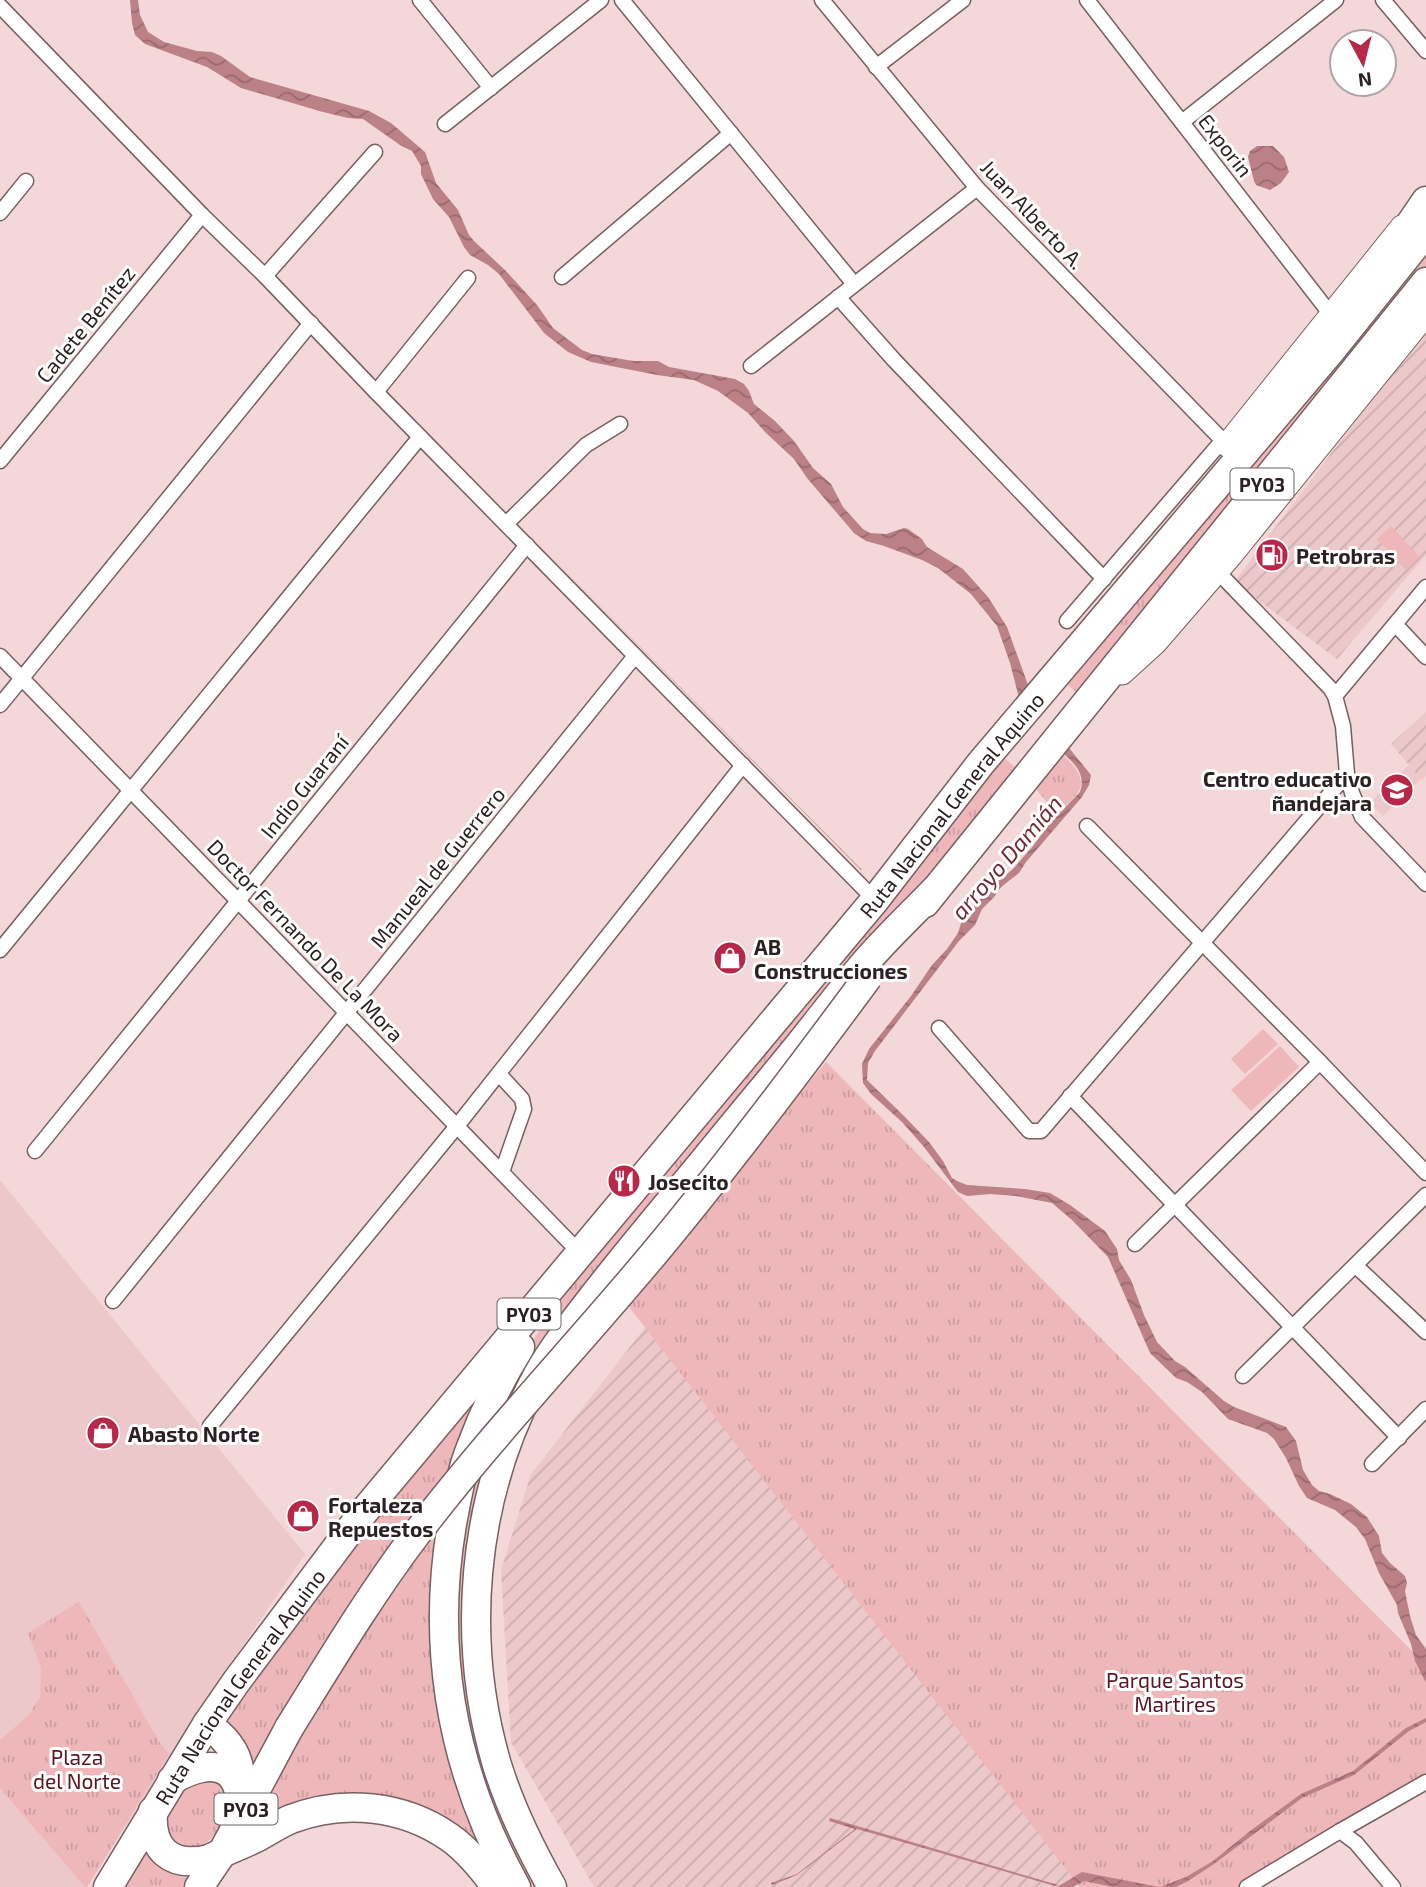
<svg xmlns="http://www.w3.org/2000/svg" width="1426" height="1887" font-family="'Exo 2',sans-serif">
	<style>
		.built { fill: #ecc8ca }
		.industrial { fill: url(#industrial-furrows) }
		.grass { fill: url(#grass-tufts) }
		.pitch { fill: #eeb7ba }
		.water { fill: url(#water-waves) }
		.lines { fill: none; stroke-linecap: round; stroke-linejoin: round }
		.street-casing { stroke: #785f61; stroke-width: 17 }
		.primary-casing { stroke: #785f61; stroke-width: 25 }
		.highway-casing { stroke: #785f61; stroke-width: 31 }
		.street { stroke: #fff; stroke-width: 14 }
		.primary { stroke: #fff; stroke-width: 23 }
		.highway { stroke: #fff; stroke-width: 28 }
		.highway-bridge-casing { stroke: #785f61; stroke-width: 31; stroke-linecap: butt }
		.highway-bridge { stroke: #fff; stroke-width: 28 }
		.labels { text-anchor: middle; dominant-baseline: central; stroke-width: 6; stroke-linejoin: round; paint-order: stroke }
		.shield { fill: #fff; stroke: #6b6464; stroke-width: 2 }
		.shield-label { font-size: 19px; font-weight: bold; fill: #2c2122 }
		.street-label { font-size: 21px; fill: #2c2122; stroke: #fff }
		.poi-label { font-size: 21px; font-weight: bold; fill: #2c2122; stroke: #fff; text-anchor: start }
		.park-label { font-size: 21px; fill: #5c1322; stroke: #fff }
		.water-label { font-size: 23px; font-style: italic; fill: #722834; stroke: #fff }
	</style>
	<defs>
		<pattern id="industrial-furrows" width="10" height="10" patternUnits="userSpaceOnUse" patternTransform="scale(1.75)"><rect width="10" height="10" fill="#ecc8ca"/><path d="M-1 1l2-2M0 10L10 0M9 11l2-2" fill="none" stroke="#cbacad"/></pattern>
		<pattern id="grass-tufts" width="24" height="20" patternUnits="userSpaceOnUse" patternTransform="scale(1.75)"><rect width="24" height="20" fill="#eeb7ba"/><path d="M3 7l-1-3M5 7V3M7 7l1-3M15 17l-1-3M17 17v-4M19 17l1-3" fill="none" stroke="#cc9da0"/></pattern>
		<pattern id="water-waves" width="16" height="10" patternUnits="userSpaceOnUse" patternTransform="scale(1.75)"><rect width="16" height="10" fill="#bc8186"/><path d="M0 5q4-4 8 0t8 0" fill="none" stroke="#99696d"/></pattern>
	</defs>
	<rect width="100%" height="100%" fill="#f4d7d8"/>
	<g class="built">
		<path d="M 1411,763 L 1424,776 L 1383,816 L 1370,803 Z"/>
		<path d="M 0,1180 L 305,1554 L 219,1681 L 87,1887 L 0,1887 Z"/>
	</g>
	<g class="industrial">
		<path d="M 1426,328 L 1426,555 L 1337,659 L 1234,582 Z"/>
		<path d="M 1426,712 L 1426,776 L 1422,780 L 1391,744 Z"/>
		<path d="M 647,1325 L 1088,1877 L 1071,1887 L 594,1887 L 511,1742 L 501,1570 L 531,1474 Z"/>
	</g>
	<g class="grass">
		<path d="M 1426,242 L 1426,268 L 1081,696 L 1062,680 Z"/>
		<path d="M 1001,755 L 1019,771 L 481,1439 L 516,1368 L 537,1334 L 566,1294 Z"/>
		<path d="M 1063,755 C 1093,784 1082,791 1055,815 L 1054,811 L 1036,789 Z"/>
		<path d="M 826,1062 L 1426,1665 L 1426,1786 L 1250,1887 L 1080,1887 L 626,1303 Z"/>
		<path d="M 492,1370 L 455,1465 L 258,1766 L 252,1767 C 246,1748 240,1732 224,1720 L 225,1713 Z"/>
		<path d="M 495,1456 L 468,1622 L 544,1887 L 525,1887 L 471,1757 L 451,1623 L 468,1488 Z"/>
		<path d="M 444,1518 L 439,1549 L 492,1866 L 430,1818 L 256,1823 L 256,1819 L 302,1729 L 351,1649 Z"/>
		<path d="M 79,1602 L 160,1743 L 169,1754 L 87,1887 L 85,1887 L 0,1788 L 0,1740 L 29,1715 L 40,1697 L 41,1668 L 28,1633 Z"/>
		<path d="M 193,1780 L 224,1782 C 225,1792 230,1807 226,1816 C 221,1831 202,1853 185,1849 C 180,1847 175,1843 170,1840 C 169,1835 167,1829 167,1823 C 166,1813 185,1787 193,1780 Z"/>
		<path d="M 146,1845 L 191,1874 L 192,1878 L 185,1887 L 120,1887 Z"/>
	</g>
	<g class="pitch">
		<path d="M 1391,526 L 1420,557 L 1406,570 L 1377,539 Z"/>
		<path d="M 1263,1029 L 1278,1044 L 1245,1074 L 1231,1059 Z"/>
		<path d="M 1280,1046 L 1299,1067 L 1251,1111 L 1231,1090 Z"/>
	</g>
	<g class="water">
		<path d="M 130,0 L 138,0 L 140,15 L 148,32 L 164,42 L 197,51 L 212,52 L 221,56 L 250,77 L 369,111 L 391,123 L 425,152 L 436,183 L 458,210 L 469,235 L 474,241 L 506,271 L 537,305 L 553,328 L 582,350 L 592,354 L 633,361 L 658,361 L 669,367 L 735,379 L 744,384 L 749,391 L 754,404 L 775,421 L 794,441 L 813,468 L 831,484 L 843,507 L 863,529 L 870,533 L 886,534 L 904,528 L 908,529 L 922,539 L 927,547 L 963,569 L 988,597 L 1007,627 L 1028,685 L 1019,698 L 1010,663 L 997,626 L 971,594 L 938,568 L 922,560 L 884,546 L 866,541 L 854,533 L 807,478 L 794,459 L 766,433 L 748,413 L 718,391 L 694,380 L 657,375 L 591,362 L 568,352 L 544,333 L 499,274 L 488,265 L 470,255 L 464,247 L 449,217 L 433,199 L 421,174 L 421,166 L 412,151 L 400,145 L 363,119 L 348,118 L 323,112 L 241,88 L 207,67 L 145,44 L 135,35 L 132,23 Z"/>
		<path d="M 1257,146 L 1273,146 L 1284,157 L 1289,172 L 1281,183 L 1270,190 L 1256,185 L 1254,181 L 1248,157 L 1250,151 Z"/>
		<path d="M 523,529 L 862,870 L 861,870 Z"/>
		<path d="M 1069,748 L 1091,775 L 1089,785 L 1082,797 L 1026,862 L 1019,873 L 1001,887 L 995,896 L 982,909 L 975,925 L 959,941 L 875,1051 L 868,1063 L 867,1080 L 905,1117 L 929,1142 L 943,1161 L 952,1178 L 957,1181 L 967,1185 L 1025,1189 L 1050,1193 L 1070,1205 L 1105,1231 L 1117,1249 L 1119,1260 L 1131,1280 L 1144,1315 L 1157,1342 L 1175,1361 L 1185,1367 L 1224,1401 L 1234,1407 L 1286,1427 L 1296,1441 L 1303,1470 L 1312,1485 L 1319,1491 L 1330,1494 L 1351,1504 L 1367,1517 L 1379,1536 L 1382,1553 L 1390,1563 L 1405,1576 L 1407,1583 L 1405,1591 L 1410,1616 L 1416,1635 L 1426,1649 L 1426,1683 L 1415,1661 L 1411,1644 L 1398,1613 L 1397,1605 L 1379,1573 L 1365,1539 L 1356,1527 L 1335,1510 L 1307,1498 L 1299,1486 L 1286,1458 L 1274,1439 L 1267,1433 L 1228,1419 L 1202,1392 L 1187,1382 L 1176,1378 L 1150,1353 L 1108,1257 L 1072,1220 L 1052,1203 L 1016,1196 L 990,1194 L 967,1196 L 958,1192 L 924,1147 L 902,1122 L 871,1094 L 863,1083 L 862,1064 L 869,1049 L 911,996 L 932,965 L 947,949 L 958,933 L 962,920 L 990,888 L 1013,869 L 1033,846 L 1049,824 L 1080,792 C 1086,775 1076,765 1064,754 Z"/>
		<path d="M 1426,1718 L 1426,1722 L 1409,1731 L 1354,1775 L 1302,1798 L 1214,1864 L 1188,1881 L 1176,1887 L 1160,1887 L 1186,1877 L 1213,1861 L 1250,1831 L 1301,1794 L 1353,1771 L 1406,1728 Z"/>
		<path d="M 830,1818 L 1058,1885 L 1055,1886 L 857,1829 L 797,1875 L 772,1885 L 771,1883 L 797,1874 L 855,1829 L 829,1821 Z"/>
		<path d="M 1082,1872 L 1159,1887 L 1113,1887 L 1084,1881 L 1073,1887 L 1057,1887 Z"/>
	</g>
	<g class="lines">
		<defs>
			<g id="street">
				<path d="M 420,0 L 491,88"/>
				<path d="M 622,0 L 854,284"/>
				<path d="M 822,0 L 977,188 L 1227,445"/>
				<path d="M 1087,0 L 1332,316"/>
				<path d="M 1383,0 L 1426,51"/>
				<path d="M 0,6 L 202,215 L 265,276 L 376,392 L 875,900"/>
				<path d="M 876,67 L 963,0"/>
				<path d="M 1182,122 L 1336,0"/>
				<path d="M 445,124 L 601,0"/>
				<path d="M 0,213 L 26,181"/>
				<path d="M 265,276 L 375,152"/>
				<path d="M 562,277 L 731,133"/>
				<path d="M 838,297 L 894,360 L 1104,579"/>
				<path d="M 751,366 L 977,188"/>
				<path d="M 376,392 L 468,278"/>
				<path d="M 0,461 L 202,215"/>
				<path d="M 506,524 L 586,445 L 620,424"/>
				<path d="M 1217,571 L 1330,688 L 1335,696 L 1343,726 L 1347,774 L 1352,793 L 1362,817 L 1426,884"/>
				<path d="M 1067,621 L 1222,441"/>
				<path d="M 1396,625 L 1426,657"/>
				<path d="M 0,656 L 580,1253"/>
				<path d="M 1335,696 L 1426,587"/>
				<path d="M 0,705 L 311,323"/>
				<path d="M 1087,826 L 1320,1062 L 1426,1173"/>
				<path d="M 0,950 L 420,437"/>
				<path d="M 939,1028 L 1029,1131 L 1041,1131 L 1347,774"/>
				<path d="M 499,1074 L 522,1099 L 524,1109 L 502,1172"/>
				<path d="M 1070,1096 L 1399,1438"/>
				<path d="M 35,1151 L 527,545"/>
				<path d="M 1135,1244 L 1320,1062"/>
				<path d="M 1356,1266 L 1426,1332"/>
				<path d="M 113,1301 L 635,656"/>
				<path d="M 1243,1376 L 1426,1195"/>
				<path d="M 210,1426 L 457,1126 L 743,765"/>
				<path d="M 1372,1464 L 1426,1409"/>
				<path d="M 1340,1831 L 1356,1843 L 1393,1887"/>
				<path d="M 1247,1887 L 1340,1831 L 1426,1782"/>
			</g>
			<g id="primary">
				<path d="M 1227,445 L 1402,227"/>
				<path d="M 1122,673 L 1155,643 L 1231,555 L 1426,314"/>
			</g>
			<g id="highway">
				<path d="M 1396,245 L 1426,201"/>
				<path d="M 925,903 L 1426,282"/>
				<path d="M 207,1724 C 231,1742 241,1757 241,1788"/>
				<path d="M 172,1780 C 216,1754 247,1767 239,1822"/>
				<path d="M 153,1811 C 150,1850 171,1868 209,1859 C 225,1851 242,1845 258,1837 C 269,1831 279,1824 291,1819 C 343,1799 403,1805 449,1837 C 468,1850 483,1869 496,1887"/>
				<path id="s1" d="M 108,1887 L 207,1724 L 236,1682 L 362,1514 L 875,900 L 981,763 L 1329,353 L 1426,232"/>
				<path d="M 199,1887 L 222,1853 L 289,1728"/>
				<path d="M 516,1887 C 453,1773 430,1653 452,1524 C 457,1498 461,1472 471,1447 C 484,1412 500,1379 520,1347"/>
				<path d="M 552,1887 C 530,1848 510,1807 497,1765 C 460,1639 472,1500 533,1384 C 548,1354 569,1328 589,1302 C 626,1254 665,1208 704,1161 C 737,1120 771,1080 804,1039 C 822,1016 840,993 859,970 C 882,942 910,916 935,890"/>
			</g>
		</defs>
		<use href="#street" class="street-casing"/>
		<use href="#primary" class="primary-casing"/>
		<use href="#highway" class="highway-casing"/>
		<use href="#street" class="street"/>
		<use href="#primary" class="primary"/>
		<use href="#highway" class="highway"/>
		<defs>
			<path id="highway-bridge" d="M 289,1728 C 330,1662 370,1595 417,1533 C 492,1435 578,1345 657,1250 C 731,1161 800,1069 868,977"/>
		</defs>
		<use href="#highway-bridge" class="highway-bridge-casing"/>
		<use href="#highway-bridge" class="highway-bridge"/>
	</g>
	<defs>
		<symbol id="fuel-disc" viewBox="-11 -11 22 22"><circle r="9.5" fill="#b82748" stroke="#fff"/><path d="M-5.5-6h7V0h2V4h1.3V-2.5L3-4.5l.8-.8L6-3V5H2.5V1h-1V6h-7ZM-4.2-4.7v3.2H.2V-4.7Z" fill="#fff"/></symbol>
		<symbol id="school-disc" viewBox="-11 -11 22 22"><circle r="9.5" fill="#b82748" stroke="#fff"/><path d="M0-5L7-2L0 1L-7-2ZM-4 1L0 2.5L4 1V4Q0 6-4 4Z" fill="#fff"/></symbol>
		<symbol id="shop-disc" viewBox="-11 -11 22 22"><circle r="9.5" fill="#b82748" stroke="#fff"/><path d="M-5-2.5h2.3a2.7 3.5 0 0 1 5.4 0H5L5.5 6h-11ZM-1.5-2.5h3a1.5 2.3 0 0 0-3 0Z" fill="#fff"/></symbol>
		<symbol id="restaurant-disc" viewBox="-11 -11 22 22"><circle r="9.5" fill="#b82748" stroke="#fff"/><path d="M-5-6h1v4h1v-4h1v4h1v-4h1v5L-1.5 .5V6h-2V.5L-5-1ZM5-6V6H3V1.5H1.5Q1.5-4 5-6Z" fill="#fff"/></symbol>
	</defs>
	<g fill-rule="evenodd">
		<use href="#fuel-disc" x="1253" y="536" width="38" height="38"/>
		<use href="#school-disc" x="1378" y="771" width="38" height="38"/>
		<use href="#shop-disc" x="711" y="939" width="38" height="38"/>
		<use href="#restaurant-disc" x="605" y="1162" width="38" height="38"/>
		<use href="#shop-disc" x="84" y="1414" width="38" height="38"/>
		<use href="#shop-disc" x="284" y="1497" width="38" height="38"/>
	</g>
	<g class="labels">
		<g class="shield">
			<rect x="1230.5" y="468.5" width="63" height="31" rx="5"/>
			<rect x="497.5" y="1298.5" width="63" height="31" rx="5"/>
			<rect x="214.5" y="1793.5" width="63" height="31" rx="5"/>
		</g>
		<g class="shield-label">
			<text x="1262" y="484">PY03</text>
			<text x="529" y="1314">PY03</text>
			<text x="246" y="1809">PY03</text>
		</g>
		<g class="street-label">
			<text transform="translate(1226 145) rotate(52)">Exporin</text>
			<text transform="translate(1033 214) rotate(47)">Juan Alberto A.</text>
			<text transform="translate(85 324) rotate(-51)">Cadete Benítez</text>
			<text transform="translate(304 786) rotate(-51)">Indio Guaraní</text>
			<text stroke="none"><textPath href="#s1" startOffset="1374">Ruta Nacional General Aquino</textPath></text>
			<text transform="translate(437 867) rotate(-51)">Manueal de Guerrero</text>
			<text transform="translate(306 940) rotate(46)">Doctor Fernando De La Mora</text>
			<text stroke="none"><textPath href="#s1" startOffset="240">Ruta Nacional General Aquino</textPath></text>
		</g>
		<g class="poi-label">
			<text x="1296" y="555">Petrobras</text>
			<text x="1372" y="778" text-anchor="end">Centro educativo<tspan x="1372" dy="24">ñandejara</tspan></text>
			<text x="754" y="946">AB<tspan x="754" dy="24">Construcciones</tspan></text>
			<text x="648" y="1181">Josecito</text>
			<text x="128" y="1433">Abasto Norte</text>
			<text x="328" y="1504">Fortaleza<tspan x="328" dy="24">Repuestos</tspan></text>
		</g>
		<g class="park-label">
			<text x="1175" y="1679">Parque Santos<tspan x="1175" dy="24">Martires</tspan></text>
			<text x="77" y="1756">Plaza<tspan x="77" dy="24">del Norte</tspan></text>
		</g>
		<g class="water-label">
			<text transform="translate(1006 857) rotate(-49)">arroyo Damián</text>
		</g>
	</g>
	<g transform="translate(1363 63) rotate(173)"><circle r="33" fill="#ffffff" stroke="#aba6a7" stroke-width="2"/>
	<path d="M0-5L12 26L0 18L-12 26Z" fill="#b82748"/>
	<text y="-10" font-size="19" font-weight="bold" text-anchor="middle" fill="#2c2122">N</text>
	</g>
</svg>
